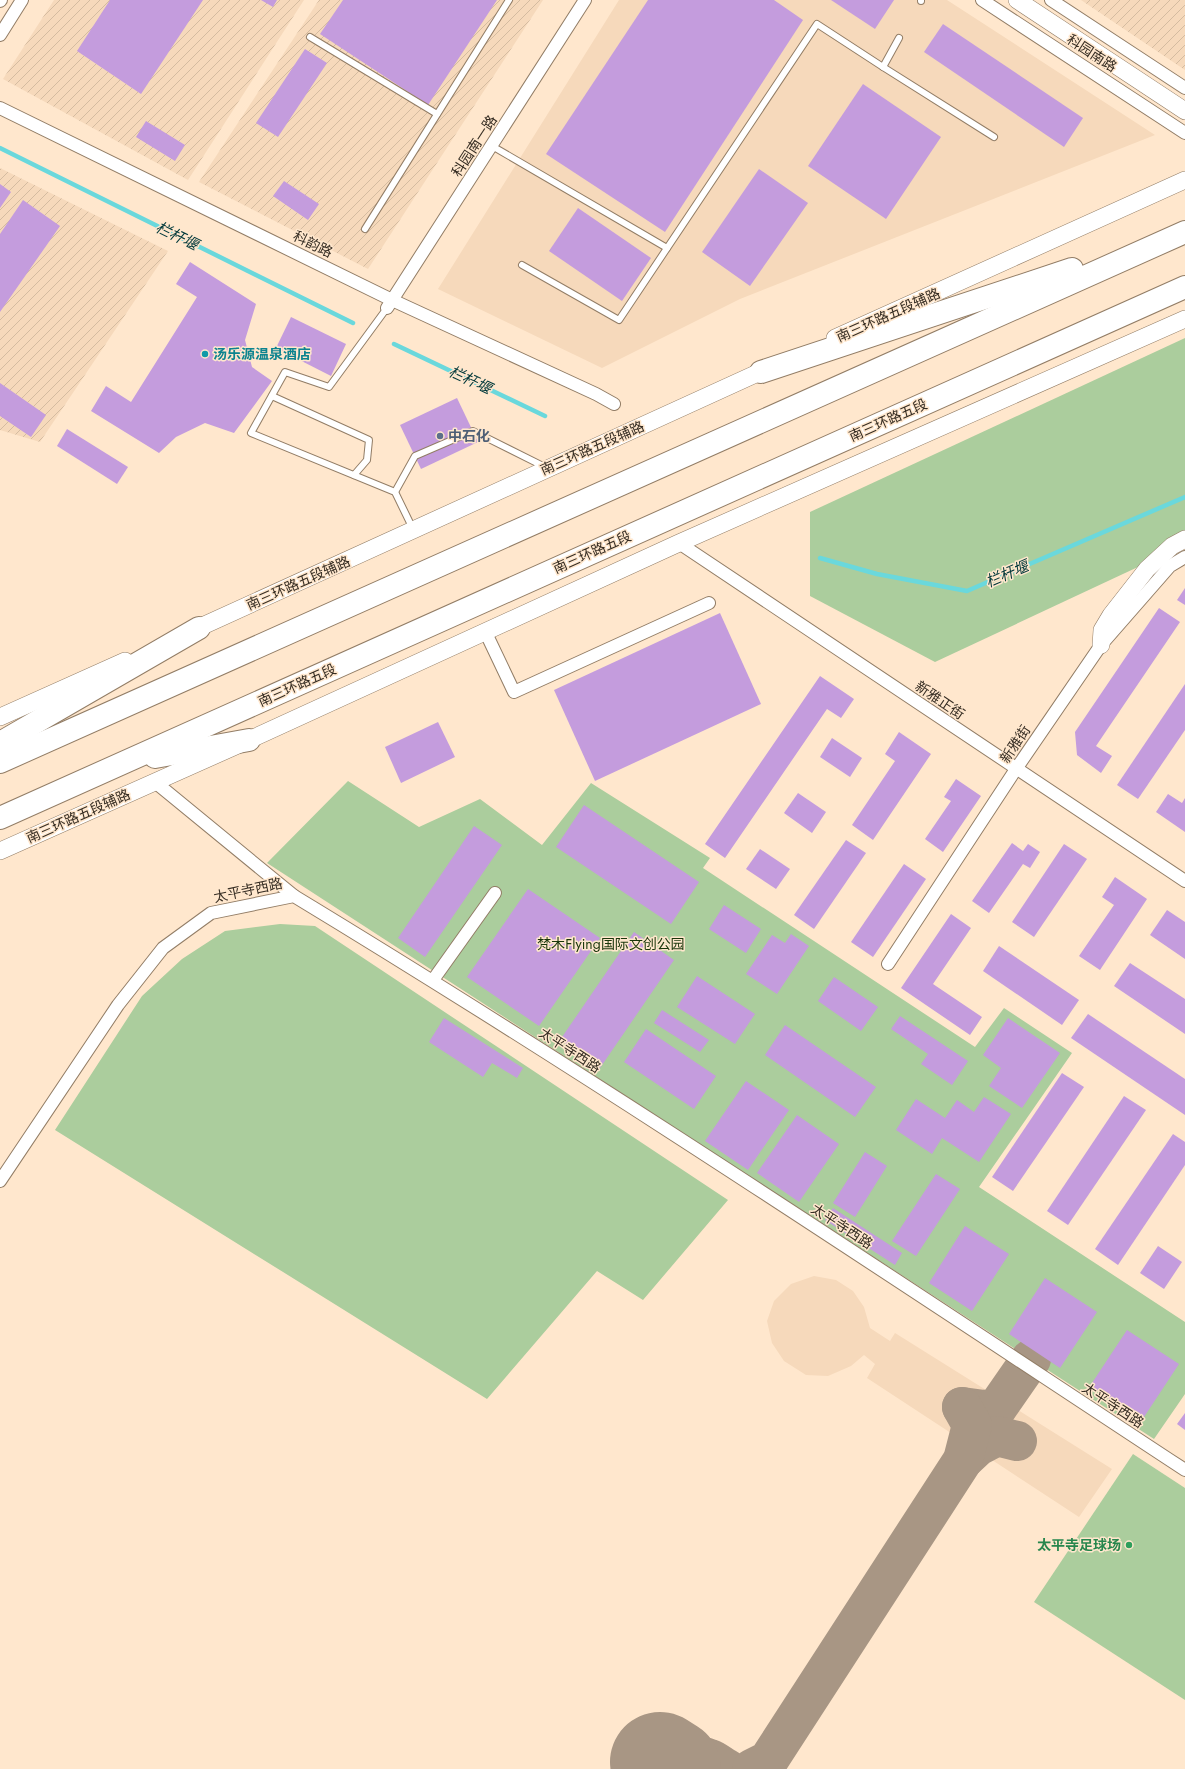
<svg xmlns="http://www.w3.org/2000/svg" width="1185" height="1769" font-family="Jost,'Noto Sans SC',sans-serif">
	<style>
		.built { fill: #f6d9bb }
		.industrial { fill: url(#industrial-furrows) }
		.park { fill: #abcd9d }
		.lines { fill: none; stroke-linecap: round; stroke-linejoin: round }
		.stream { stroke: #6ad8dc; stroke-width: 4.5 }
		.taxiway { stroke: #a89684; stroke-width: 40 }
		.runway { stroke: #a89684; stroke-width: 100 }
		.building { fill: #c49cdd }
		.lane-casing { stroke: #927d66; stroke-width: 8 }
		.street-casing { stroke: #927d66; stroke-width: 14 }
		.secondary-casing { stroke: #927d66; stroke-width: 18 }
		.highway-casing { stroke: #927d66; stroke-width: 24 }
		.lane { stroke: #fff; stroke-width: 6 }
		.street { stroke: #fff; stroke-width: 12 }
		.secondary { stroke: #fff; stroke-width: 17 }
		.highway { stroke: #fff; stroke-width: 22 }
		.culture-dot { fill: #0f9aa8; stroke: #ffe7cd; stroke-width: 1.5 }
		.service-dot { fill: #5c6f8a; stroke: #ffe7cd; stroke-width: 1.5 }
		.leisure-dot { fill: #2e9e5b; stroke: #ffe7cd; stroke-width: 1.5 }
		.labels { text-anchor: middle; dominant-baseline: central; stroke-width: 3; stroke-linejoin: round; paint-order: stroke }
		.street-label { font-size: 14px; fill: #362d23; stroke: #ffe7cd }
		.culture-label { font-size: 14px; font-weight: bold; fill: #0d838f; stroke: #ffe7cd; text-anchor: start }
		.service-label { font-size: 14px; font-weight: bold; fill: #4e5e75; stroke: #ffe7cd; text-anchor: start }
		.park-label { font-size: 14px; fill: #19360a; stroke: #ffe7cd }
		.leisure-label { font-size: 14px; font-weight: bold; fill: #27864d; stroke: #ffe7cd; text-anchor: end }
		.water-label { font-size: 15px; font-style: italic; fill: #01383a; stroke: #ffe7cd }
	</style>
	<defs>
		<pattern id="industrial-furrows" width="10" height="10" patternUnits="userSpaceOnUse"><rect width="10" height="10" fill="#f6d9bb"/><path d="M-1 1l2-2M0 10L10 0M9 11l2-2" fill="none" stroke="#d4bba0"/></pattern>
	</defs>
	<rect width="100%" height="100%" fill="#ffe7cd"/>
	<g class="built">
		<path d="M 619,0 L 947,0 L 1155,135 L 740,299 L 602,368 L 438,289 Z"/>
		<path d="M 814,1276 L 836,1280 L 853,1291 L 864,1307 L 870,1328 L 890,1341 L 895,1333 L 1112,1469 L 1079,1517 L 867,1378 L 875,1364 L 864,1355 L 851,1366 L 828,1376 L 806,1375 L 784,1361 L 772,1343 L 767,1321 L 774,1301 L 791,1284 Z"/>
	</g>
	<g class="industrial">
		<path d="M 54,0 L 304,0 L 188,180 L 3,79 Z"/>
		<path d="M 319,0 L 543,0 L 368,269 L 199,182 Z"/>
		<path d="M 1081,0 L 1185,0 L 1185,70 Z"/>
		<path d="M 0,168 L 168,251 L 40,442 L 0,430 Z"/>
	</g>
	<g class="park">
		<path d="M 1185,338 L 1185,545 L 935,662 L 810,596 L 810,512 Z"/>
		<path d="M 348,781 L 419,827 L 480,799 L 542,845 L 591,783 L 710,858 L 703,868 L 975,1047 L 1004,1008 L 1072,1053 L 979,1187 L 1185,1322 L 1185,1394 L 1154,1439 L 267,863 Z"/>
		<path d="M 280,924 L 315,926 L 728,1200 L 643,1300 L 597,1271 L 487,1399 L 55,1130 L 142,996 L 182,959 L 225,931 Z"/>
		<path d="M 1133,1454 L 1185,1488 L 1185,1700 L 1034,1602 Z"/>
	</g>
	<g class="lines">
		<g class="stream">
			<path d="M 0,148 L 353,323"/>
			<path d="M 394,344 L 545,416"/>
			<path d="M 820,558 L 877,574 L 967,591 L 1185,497"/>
		</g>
		<g class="taxiway">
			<path d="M 962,1407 L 984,1410 L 997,1408 L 1031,1359"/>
			<path d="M 963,1460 L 978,1446 L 997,1436 L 1017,1441"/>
			<path d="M 667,1769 C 677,1754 695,1753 710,1759 C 716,1761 721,1766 727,1769"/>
			<path d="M 752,1769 L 768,1761 L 963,1460 L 972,1425 L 962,1407"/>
		</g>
		<path class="runway" d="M 660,1762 L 671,1769"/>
	</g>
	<g class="building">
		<path d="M 110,0 L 203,0 L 141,94 L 77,51 Z"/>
		<path d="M 261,0 L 277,0 L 273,7 Z"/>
		<path d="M 343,0 L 497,0 L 428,105 L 320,34 Z"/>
		<path d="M 648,0 L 774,0 L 803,20 L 665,232 L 546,154 Z"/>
		<path d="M 831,0 L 894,0 L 875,29 Z"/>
		<path d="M 943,24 L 1083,118 L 1064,147 L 924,52 Z"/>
		<path d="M 305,49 L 327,63 L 278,137 L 256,123 Z"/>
		<path d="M 863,84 L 941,137 L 886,219 L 808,166 Z"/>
		<path d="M 146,121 L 185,145 L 175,161 L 136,137 Z"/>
		<path d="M 759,169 L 808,203 L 750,286 L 702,252 Z"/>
		<path d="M 284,181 L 319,204 L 308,220 L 273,196 Z"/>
		<path d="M 0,184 L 11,192 L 0,208 Z"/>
		<path d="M 23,200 L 60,226 L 0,312 L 0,234 Z"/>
		<path d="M 578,208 L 651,258 L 622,301 L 549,251 Z"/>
		<path d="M 190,262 L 256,304 L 245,340 L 252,367 L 272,381 L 234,433 L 205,423 L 176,437 L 159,453 L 91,411 L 106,386 L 131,402 L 197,297 L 176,284 Z"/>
		<path d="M 291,317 L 346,344 L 331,376 L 276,348 Z"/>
		<path d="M 0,383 L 46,415 L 31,437 L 0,416 Z"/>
		<path d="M 457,398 L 478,442 L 421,469 L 400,425 Z"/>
		<path d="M 67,429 L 128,467 L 117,484 L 57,446 Z"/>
		<path d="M 1185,588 L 1185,605 L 1177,600 Z"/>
		<path d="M 1159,608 L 1180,622 L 1096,746 L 1112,756 L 1101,773 L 1077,755 L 1075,732 Z"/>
		<path d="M 720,613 L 761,704 L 595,781 L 554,690 Z"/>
		<path d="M 820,676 L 854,699 L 841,718 L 827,709 L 725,858 L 705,844 Z"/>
		<path d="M 1185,684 L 1185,730 L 1138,799 L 1117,785 Z"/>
		<path d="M 438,722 L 455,757 L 401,783 L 385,747 Z"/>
		<path d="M 899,732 L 931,754 L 873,840 L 852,825 L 895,761 L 885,754 Z"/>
		<path d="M 832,738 L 862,758 L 850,777 L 820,757 Z"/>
		<path d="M 956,779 L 981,796 L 943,852 L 925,839 L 951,801 L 944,797 Z"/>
		<path d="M 798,793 L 826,812 L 812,833 L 784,813 Z"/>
		<path d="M 1168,794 L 1182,803 L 1185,798 L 1185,832 L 1156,812 Z"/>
		<path d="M 584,805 L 699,882 L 671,924 L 556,847 Z"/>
		<path d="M 474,826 L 502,845 L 425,957 L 398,938 Z"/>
		<path d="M 846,840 L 866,853 L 814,929 L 794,915 Z"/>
		<path d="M 1012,843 L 1023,851 L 1028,844 L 1040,852 L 1030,868 L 1023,864 L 989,913 L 972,901 Z"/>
		<path d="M 1064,844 L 1087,859 L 1034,937 L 1012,922 Z"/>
		<path d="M 760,849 L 790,869 L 776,889 L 746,869 Z"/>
		<path d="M 904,864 L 926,879 L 873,957 L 851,942 Z"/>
		<path d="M 1115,877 L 1147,899 L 1100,970 L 1079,956 L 1114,905 L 1102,897 Z"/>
		<path d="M 528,889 L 600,938 L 539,1026 L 467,977 Z"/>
		<path d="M 724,905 L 761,929 L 746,953 L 709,929 Z"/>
		<path d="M 1167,910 L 1185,922 L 1185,959 L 1150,935 Z"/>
		<path d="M 951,914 L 971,928 L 933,984 L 982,1017 L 970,1035 L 901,988 Z"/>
		<path d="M 634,932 L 674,960 L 600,1068 L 560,1040 Z"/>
		<path d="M 791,934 L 809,946 L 777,994 L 746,974 L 772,935 L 785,943 Z"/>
		<path d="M 999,946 L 1079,1000 L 1062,1025 L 983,971 Z"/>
		<path d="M 1130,963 L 1185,999 L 1185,1034 L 1114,986 Z"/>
		<path d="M 697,976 L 755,1014 L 735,1044 L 677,1007 Z"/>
		<path d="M 834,977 L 878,1007 L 861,1031 L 818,1001 Z"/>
		<path d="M 662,1010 L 709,1040 L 700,1052 L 654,1023 Z"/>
		<path d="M 1088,1014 L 1185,1079 L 1185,1115 L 1071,1038 Z"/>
		<path d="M 900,1016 L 968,1061 L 952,1085 L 921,1064 L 928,1054 L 891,1029 Z"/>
		<path d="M 444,1018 L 523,1068 L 517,1078 L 492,1063 L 483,1077 L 429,1042 Z"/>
		<path d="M 1008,1018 L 1060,1053 L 1022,1108 L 989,1086 L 1001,1068 L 983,1055 Z"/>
		<path d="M 785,1025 L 876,1087 L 855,1117 L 765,1055 Z"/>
		<path d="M 646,1029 L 716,1076 L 694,1109 L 624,1062 Z"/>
		<path d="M 1062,1073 L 1084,1087 L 1013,1191 L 992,1177 Z"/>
		<path d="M 746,1081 L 789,1110 L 748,1170 L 705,1141 Z"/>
		<path d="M 1124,1096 L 1146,1110 L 1068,1225 L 1047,1211 Z"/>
		<path d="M 984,1097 L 1011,1114 L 979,1162 L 942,1138 L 932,1154 L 896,1130 L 916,1099 L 945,1118 L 957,1100 L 974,1112 Z"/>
		<path d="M 797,1115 L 839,1144 L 799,1202 L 757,1173 Z"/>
		<path d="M 1173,1134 L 1185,1142 L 1185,1165 L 1118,1265 L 1095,1249 Z"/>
		<path d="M 865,1152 L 887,1166 L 855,1217 L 833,1203 Z"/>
		<path d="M 936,1174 L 960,1189 L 916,1256 L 892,1241 Z"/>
		<path d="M 833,1208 L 902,1253 L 895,1265 L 825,1220 Z"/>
		<path d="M 965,1226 L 1009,1254 L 972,1311 L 929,1283 Z"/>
		<path d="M 1158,1246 L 1182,1262 L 1164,1289 L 1140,1273 Z"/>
		<path d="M 1045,1278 L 1097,1312 L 1060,1368 L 1009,1334 Z"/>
		<path d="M 1127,1330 L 1179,1364 L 1142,1420 L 1090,1386 Z"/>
		<path d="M 1185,1413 L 1185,1430 L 1177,1424 Z"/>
	</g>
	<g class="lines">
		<defs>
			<g id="lane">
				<path d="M 921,1 L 921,0"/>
				<path d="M 310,37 L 437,114"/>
				<path d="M 883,67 L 899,38"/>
				<path d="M 492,146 L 667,248"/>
				<path d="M 365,229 L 509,0"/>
				<path d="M 522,265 L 619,320 L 817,24 L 883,67 L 994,137"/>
				<path d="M 387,308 L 329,387 L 285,372 L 251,433 L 395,492 L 413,529"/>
				<path d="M 272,396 L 369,440 L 367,460 L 354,475"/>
				<path d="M 395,492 L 415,456 L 473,431 L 545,467"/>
			</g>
			<g id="street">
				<path d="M 982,0 L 1185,133"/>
				<path d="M 1051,0 L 1185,88"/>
				<path d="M 0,1 L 1,0"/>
				<path d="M 0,35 L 22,0"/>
				<path d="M 0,108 L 392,300 L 596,394 L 614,404"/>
				<path d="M 387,308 L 585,0"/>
				<path d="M 679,543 L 1185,881"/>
				<path d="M 485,631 L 514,692 L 709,603"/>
				<path d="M 155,782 L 294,896"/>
				<path d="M 888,964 L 1016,769 L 1101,645 L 1170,566 L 1185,557"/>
				<path d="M 433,980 L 495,893"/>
				<path d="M 0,1181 L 118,1005 L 163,948 L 211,913 L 294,896 C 596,1079 890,1276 1185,1470"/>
			</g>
			<g id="secondary">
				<path d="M 1017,0 L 1185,111"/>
				<path d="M 835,338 L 1185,180"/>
				<path d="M 187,633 L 771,367"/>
				<path d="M 1101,645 L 1102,630 L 1111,615 L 1147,569 L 1172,546 L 1185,539"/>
				<path d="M 0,717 L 125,661"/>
				<path d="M 0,851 L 249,740 L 679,543 L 1185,319"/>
			</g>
			<g id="highway">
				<path d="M 761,372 L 1072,269"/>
				<path d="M 0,743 L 199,628"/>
				<path d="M 155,757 L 249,740"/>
				<path d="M 0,762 L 1185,232"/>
				<path d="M 0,818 L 1185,287"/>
			</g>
		</defs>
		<use href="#lane" class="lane-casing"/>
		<use href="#street" class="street-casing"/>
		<use href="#secondary" class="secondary-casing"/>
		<use href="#highway" class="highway-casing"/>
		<use href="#lane" class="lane"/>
		<use href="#street" class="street"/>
		<use href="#secondary" class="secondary"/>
		<use href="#highway" class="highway"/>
	</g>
	<circle class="culture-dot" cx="205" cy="354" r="4"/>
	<circle class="service-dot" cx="440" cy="436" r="4"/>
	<circle class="leisure-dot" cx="1129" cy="1545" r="4"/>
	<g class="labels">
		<g class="street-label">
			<text transform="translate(1092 53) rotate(33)">科园南路</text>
			<text transform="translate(474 146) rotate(-57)">科园南一路</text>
			<text transform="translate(313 244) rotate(26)">科韵路</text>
			<text transform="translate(888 315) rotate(-24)">南三环路五段辅路</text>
			<text transform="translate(888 420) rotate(-24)">南三环路五段</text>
			<text transform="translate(592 448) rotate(-24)">南三环路五段辅路</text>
			<text transform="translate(592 552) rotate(-24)">南三环路五段</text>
			<text transform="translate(298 583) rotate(-24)">南三环路五段辅路</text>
			<text transform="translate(297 685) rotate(-24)">南三环路五段</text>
			<text transform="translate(940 700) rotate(34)">新雅正街</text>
			<text transform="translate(1015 744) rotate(-56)">新雅街</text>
			<text transform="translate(78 816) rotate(-24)">南三环路五段辅路</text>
			<text transform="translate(248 890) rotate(-12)">太平寺西路</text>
			<text transform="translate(570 1050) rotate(33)">太平寺西路</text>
			<text transform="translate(842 1226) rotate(33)">太平寺西路</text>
			<text transform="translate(1113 1405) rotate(33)">太平寺西路</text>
		</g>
		<g class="culture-label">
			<text x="213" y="354">汤乐源温泉酒店</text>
		</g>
		<g class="service-label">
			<text x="448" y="436">中石化</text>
		</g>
		<g class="park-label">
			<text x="611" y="944">梵木Flying国际文创公园</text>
		</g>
		<g class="leisure-label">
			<text x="1121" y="1545">太平寺足球场</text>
		</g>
		<g class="water-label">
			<text transform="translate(177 236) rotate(26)">栏杆堰</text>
			<text transform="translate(470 380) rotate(25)">栏杆堰</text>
			<text transform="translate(1007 574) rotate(-23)">栏杆堰</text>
		</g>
	</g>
</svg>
